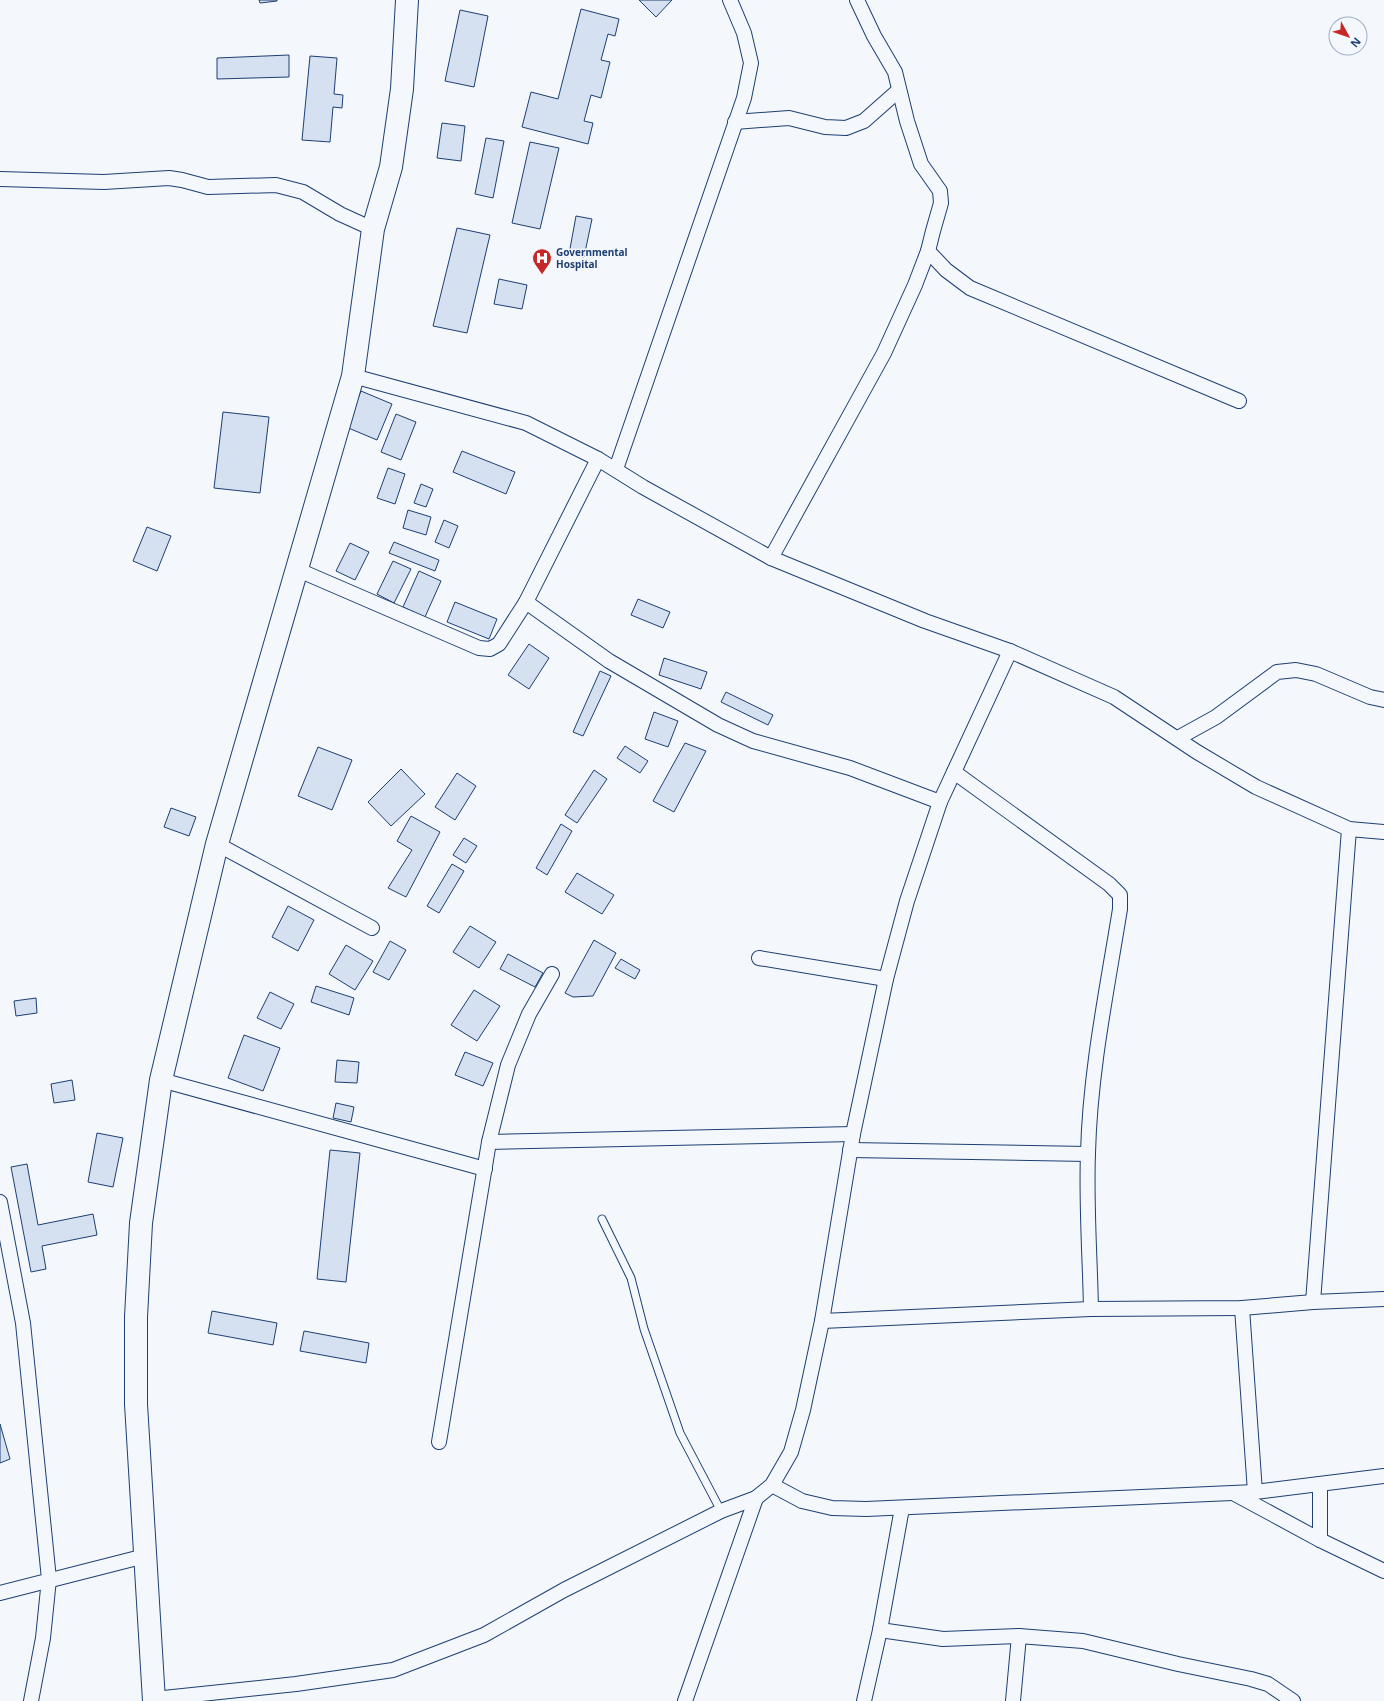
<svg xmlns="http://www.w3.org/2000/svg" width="1384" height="1701" font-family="'Noto Sans',sans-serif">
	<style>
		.building { fill: #d5e0f0; stroke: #1d3f73 }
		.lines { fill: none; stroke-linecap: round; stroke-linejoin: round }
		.lane-casing { stroke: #1d3f73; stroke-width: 9 }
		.street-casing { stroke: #1d3f73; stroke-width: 16 }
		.primary-casing { stroke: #1d3f73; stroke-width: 24 }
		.lane { stroke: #f4f7fb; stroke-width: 7 }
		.street { stroke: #f4f7fb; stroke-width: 14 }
		.primary { stroke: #f4f7fb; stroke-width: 22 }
		.labels { text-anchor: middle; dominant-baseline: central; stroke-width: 3; stroke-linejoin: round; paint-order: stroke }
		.poi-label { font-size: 10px; font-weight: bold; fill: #1d3f73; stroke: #f4f7fb; text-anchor: start }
	</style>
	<rect width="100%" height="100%" fill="#f4f7fb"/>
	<g class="building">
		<path d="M 259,0 L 277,0 L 277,1 L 260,3 Z"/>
		<path d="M 639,0 L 672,0 L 656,17 Z"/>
		<path d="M 581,9 L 619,19 L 615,36 L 608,34 L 601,60 L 610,62 L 601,98 L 591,95 L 584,121 L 593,123 L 588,144 L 522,127 L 531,92 L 558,99 Z"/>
		<path d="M 460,10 L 488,16 L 474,87 L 445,81 Z"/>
		<path d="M 289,55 L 289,77 L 217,79 L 217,58 Z"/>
		<path d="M 310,56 L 337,58 L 334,94 L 343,95 L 342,108 L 333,107 L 330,142 L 302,140 Z"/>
		<path d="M 442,123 L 465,126 L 461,161 L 437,158 Z"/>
		<path d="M 486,138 L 504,141 L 493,198 L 475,194 Z"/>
		<path d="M 530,142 L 559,148 L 540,229 L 512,223 Z"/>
		<path d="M 576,216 L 592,219 L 584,257 L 569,254 Z"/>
		<path d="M 457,228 L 490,235 L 467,333 L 433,326 Z"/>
		<path d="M 499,279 L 527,285 L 522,309 L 494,304 Z"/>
		<path d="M 361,391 L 392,404 L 377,440 L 346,427 Z"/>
		<path d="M 223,412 L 269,417 L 260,493 L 214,488 Z"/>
		<path d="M 396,414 L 416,422 L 401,460 L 381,452 Z"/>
		<path d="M 462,451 L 515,472 L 506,494 L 453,472 Z"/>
		<path d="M 388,468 L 405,474 L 395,504 L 377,498 Z"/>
		<path d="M 421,484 L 433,489 L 426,507 L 414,503 Z"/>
		<path d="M 408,510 L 431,517 L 426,535 L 403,528 Z"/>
		<path d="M 444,520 L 458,526 L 449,548 L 435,542 Z"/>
		<path d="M 147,527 L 171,536 L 157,571 L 133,561 Z"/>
		<path d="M 394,542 L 439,560 L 435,571 L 389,553 Z"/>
		<path d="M 350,543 L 369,552 L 355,580 L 336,571 Z"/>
		<path d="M 393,561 L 411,569 L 394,603 L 377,594 Z"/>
		<path d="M 419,571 L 441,581 L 425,617 L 403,607 Z"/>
		<path d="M 638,599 L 670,612 L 663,628 L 631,615 Z"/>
		<path d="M 455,602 L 497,619 L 489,639 L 447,622 Z"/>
		<path d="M 529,644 L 549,658 L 529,689 L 508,675 Z"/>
		<path d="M 664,658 L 707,672 L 701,689 L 659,675 Z"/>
		<path d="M 600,671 L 611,676 L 583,736 L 573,732 Z"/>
		<path d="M 726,692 L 773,715 L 768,725 L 721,702 Z"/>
		<path d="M 654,712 L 678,721 L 668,747 L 645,739 Z"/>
		<path d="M 685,743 L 706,751 L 674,812 L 653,801 Z"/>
		<path d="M 625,746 L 648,761 L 640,773 L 617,758 Z"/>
		<path d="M 318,747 L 352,760 L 332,810 L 298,796 Z"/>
		<path d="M 401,769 L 425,794 L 391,826 L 368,802 Z"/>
		<path d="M 594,770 L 607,779 L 577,823 L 565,815 Z"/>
		<path d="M 457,773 L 476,786 L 455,820 L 435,807 Z"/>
		<path d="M 171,808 L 196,817 L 189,836 L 164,827 Z"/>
		<path d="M 411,816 L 440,832 L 406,897 L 388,888 L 412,850 L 397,841 Z"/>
		<path d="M 561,824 L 572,831 L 547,875 L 536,868 Z"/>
		<path d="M 464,838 L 477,846 L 466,863 L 453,855 Z"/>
		<path d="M 452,864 L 464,871 L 439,913 L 427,906 Z"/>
		<path d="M 577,873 L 614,895 L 602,914 L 565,892 Z"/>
		<path d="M 288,906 L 314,920 L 298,951 L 272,937 Z"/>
		<path d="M 470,926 L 496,942 L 479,968 L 453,952 Z"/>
		<path d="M 594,940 L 616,953 L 593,996 L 573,997 L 565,993 Z"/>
		<path d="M 390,941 L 406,950 L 389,980 L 373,972 Z"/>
		<path d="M 346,945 L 373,961 L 355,990 L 329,974 Z"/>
		<path d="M 508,954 L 543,973 L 535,987 L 500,969 Z"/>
		<path d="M 621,959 L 640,970 L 635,979 L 615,968 Z"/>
		<path d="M 316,986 L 354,998 L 349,1015 L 311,1002 Z"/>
		<path d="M 474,990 L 500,1006 L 477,1041 L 451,1025 Z"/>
		<path d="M 270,992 L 294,1004 L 281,1029 L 257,1018 Z"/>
		<path d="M 36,998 L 37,1013 L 16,1016 L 14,1001 Z"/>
		<path d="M 244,1035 L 280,1048 L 263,1091 L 228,1078 Z"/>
		<path d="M 465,1052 L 493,1063 L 483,1086 L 455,1075 Z"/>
		<path d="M 337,1060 L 359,1062 L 357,1083 L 335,1082 Z"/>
		<path d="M 72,1080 L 75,1100 L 54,1103 L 51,1084 Z"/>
		<path d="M 336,1103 L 354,1107 L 351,1122 L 333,1118 Z"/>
		<path d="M 97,1133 L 123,1138 L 113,1187 L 88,1182 Z"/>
		<path d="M 330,1150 L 360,1153 L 346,1282 L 317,1279 Z"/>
		<path d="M 27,1164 L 38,1225 L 93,1214 L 97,1235 L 42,1246 L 46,1269 L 31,1272 L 11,1167 Z"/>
		<path d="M 212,1311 L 277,1323 L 273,1345 L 208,1333 Z"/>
		<path d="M 304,1331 L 369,1343 L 366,1363 L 300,1351 Z"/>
		<path d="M 0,1424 L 10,1459 L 0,1463 Z"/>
	</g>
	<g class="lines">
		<defs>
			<path id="lane" d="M 602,1219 L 631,1278 L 644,1329 L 680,1433 L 721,1511"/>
			<g id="street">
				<path d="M 735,122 L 789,118 L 825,127 L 846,128 L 864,121 L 899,90"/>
				<path d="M 0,179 L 104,182 L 169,178 L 182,180 L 208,187 L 276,185 L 303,192 L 340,214 L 373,229"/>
				<path d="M 928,251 L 946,270 L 970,288 L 1239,401"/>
				<path d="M 353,376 L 526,423 L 598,459 L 643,487 L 771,558 L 925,621 L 1010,651 L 1114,697 L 1197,752 L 1256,787 L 1349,829 L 1384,832"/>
				<path d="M 616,469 L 744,98 L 751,63 L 744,33 L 730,0"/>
				<path d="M 771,558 L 884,353 L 915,285 L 928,251 L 933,231 L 941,203 L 940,191 L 921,164 L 907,121 L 895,72 L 874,36 L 857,0"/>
				<path d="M 296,569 L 479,648 L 490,649 L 499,644 L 526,602 L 598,459"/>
				<path d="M 526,602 L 609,661 L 718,725 L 753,741 L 850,768 L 940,802"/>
				<path d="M 1178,738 L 1216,717 L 1277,672 L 1296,670 L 1316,674 L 1370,697 L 1384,700"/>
				<path d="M 954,772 L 1109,884 L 1120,895 L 1120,909 C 1107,990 1090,1071 1088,1153 C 1086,1205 1090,1257 1091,1309"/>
				<path d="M 217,844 L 372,928"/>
				<path d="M 759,958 L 886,979"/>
				<path d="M 161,1080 L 485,1169"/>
				<path d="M 489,1142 L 853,1134"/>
				<path d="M 850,1150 L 1088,1154"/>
				<path d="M 0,1202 L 23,1323 L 49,1579 L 43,1638 L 31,1701"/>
				<path d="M 1313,1302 L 1349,829"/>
				<path d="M 1242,1308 L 1255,1492"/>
				<path d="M 822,1321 L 1091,1309 L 1242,1308 L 1313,1302 L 1384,1299"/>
				<path d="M 439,1442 L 489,1142 L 508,1065 L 529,1014 L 552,974"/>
				<path d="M 1320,1484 L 1320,1540"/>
				<path d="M 772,1485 L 802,1501 L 832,1508 L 866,1509 L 1255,1492 L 1384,1476"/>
				<path d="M 1235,1494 L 1320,1540 L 1384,1571"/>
				<path d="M 0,1593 L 145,1556"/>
				<path d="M 880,1630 L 943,1639 L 1019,1636 L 1083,1641 L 1178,1664 L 1251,1679 L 1268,1684 L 1293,1701"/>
				<path d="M 154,1699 L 296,1684 L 393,1670 L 484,1635 L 564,1590 L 721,1511 L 756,1498 L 772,1485 L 791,1452 L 803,1410 L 822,1321 L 853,1134 L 886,979 L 907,901 L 940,802 L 1010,651"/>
				<path d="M 685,1701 L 756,1498"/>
				<path d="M 864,1701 L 880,1630 L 902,1508"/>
				<path d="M 1013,1701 L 1019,1636"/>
			</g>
			<path id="primary" d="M 154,1701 L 136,1404 L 136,1317 L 141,1223 L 161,1080 L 217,844 L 353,376 L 373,229 L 391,167 L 402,89 L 407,0"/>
		</defs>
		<use href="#lane" class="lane-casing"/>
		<use href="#street" class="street-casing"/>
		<use href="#primary" class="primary-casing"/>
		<use href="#lane" class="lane"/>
		<use href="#street" class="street"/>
		<use href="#primary" class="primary"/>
	</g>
	<defs>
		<symbol id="hospital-pin" viewBox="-11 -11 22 30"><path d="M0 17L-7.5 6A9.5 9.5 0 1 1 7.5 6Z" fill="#c62828" stroke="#f4f7fb"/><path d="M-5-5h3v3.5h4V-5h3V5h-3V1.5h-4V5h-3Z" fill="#fff"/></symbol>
	</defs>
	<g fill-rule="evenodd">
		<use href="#hospital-pin" x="531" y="247" width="22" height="30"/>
	</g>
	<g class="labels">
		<g class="poi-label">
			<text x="556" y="252">Governmental<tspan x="556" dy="12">Hospital</tspan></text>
		</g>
	</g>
	<g transform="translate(1348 36) rotate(130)"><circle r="19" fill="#f4f7fb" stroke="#9eadc5"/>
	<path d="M0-3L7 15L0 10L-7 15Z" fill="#c62828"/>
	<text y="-6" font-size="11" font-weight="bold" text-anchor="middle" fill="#1d3f73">N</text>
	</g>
</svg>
